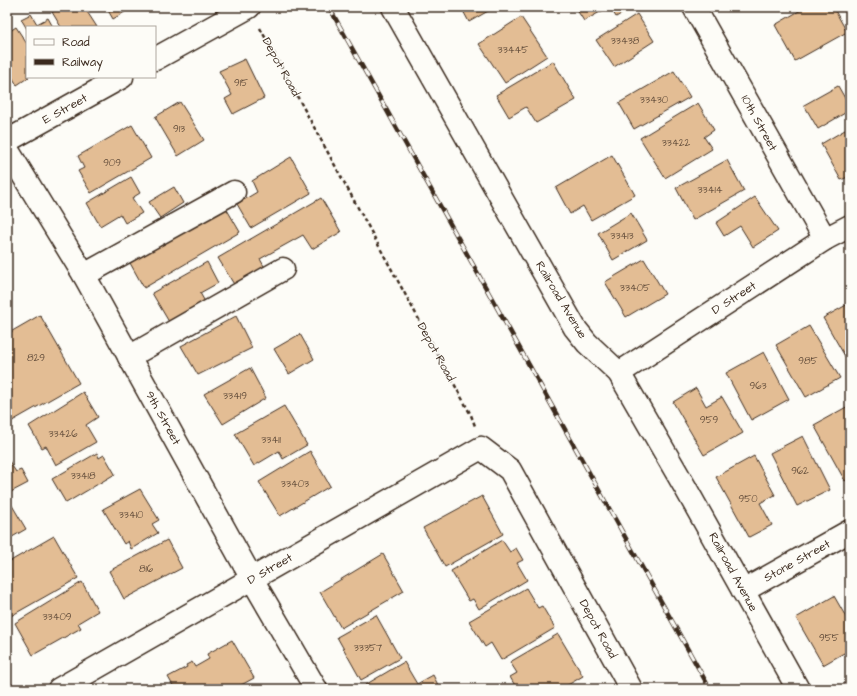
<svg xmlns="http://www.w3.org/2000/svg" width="857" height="696" font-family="'Architects Daughter',sans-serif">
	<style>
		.building { fill: #e3bd94; stroke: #3b2a1e }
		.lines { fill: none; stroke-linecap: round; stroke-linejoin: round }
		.minor-casing { stroke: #3b2a1e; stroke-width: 25 }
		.path { stroke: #3b2a1e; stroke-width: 2.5; stroke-dasharray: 4 3; stroke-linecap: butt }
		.minor { stroke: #fdfcf7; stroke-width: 22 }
		.rail-casing { stroke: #3b2a1e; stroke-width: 4.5 }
		.rail { stroke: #fdfcf7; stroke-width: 3; stroke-dasharray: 9; stroke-linecap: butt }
		.labels { text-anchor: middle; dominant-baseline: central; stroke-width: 3; stroke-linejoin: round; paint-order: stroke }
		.number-label { font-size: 10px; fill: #654f3c }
		.street-label { font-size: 12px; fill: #3b2a1e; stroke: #fdfcf7 }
	</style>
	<rect width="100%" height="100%" fill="#fdfcf7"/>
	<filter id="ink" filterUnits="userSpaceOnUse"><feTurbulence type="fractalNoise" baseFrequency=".025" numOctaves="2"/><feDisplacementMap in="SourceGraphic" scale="8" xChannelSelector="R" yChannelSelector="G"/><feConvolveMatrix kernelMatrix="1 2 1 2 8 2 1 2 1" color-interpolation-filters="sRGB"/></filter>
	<g filter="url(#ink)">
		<g class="building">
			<path d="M 61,7 L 84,7 L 97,27 L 61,27 L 52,12 Z"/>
			<path d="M 106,7 L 133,7 L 113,19 Z"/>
			<path d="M 461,7 L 495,7 L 469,22 Z"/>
			<path d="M 575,7 L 609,7 L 584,21 Z"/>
			<path d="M 610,7 L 633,7 L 616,17 Z"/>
			<path d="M 806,7 L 833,7 L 847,32 L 795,61 L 775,25 Z"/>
			<path d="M 31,14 L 37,24 L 48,18 L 53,27 L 27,27 L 27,29 L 21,19 Z"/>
			<path d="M 637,14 L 654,41 L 614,67 L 596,40 Z"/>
			<path d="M 521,17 L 547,56 L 505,83 L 479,44 Z"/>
			<path d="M 16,27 L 27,44 L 27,77 L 29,77 L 17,85 L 7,69 L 7,33 Z"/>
			<path d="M 245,59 L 264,98 L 233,114 L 225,99 L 232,95 L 219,71 Z"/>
			<path d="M 553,61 L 576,100 L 536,123 L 526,107 L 509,117 L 496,95 Z"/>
			<path d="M 674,71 L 690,97 L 634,129 L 619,103 Z"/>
			<path d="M 838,86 L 850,107 L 850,110 L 818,129 L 804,105 Z"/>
			<path d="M 180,102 L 204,140 L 178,156 L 155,117 Z"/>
			<path d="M 698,103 L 714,130 L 704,137 L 712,149 L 665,178 L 640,138 Z"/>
			<path d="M 132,125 L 151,158 L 91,193 L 78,171 L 84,168 L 78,156 Z"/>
			<path d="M 850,127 L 850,176 L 841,180 L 821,144 Z"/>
			<path d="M 612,155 L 635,195 L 591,220 L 583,206 L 570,214 L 556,188 Z"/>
			<path d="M 291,157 L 311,193 L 251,228 L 237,204 L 257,192 L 252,181 Z"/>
			<path d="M 727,160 L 744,191 L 693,220 L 676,188 Z"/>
			<path d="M 131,177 L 140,193 L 132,198 L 142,213 L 125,223 L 120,214 L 100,226 L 87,203 Z"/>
			<path d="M 174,187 L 183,203 L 160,218 L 149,202 Z"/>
			<path d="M 755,197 L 778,231 L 753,247 L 740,226 L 724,236 L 716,223 Z"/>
			<path d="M 321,198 L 341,232 L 312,249 L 303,235 L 260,259 L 269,275 L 238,291 L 218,258 Z"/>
			<path d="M 226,208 L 240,232 L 144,288 L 130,263 Z"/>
			<path d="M 631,213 L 647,240 L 613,260 L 598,233 Z"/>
			<path d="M 644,259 L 665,294 L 626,317 L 605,282 Z"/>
			<path d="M 207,262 L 218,283 L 200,293 L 208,307 L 172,327 L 152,293 Z"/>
			<path d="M 850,303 L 850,365 L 823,318 Z"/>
			<path d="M 40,315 L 79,383 L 7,424 L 7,334 Z"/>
			<path d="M 236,316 L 252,348 L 198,375 L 181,346 Z"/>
			<path d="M 809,326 L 840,378 L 806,397 L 776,345 Z"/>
			<path d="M 300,334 L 314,359 L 289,374 L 274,349 Z"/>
			<path d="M 764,352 L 789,399 L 751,420 L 726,373 Z"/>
			<path d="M 250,368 L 266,398 L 223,424 L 204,394 Z"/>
			<path d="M 696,388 L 706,406 L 722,397 L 743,433 L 704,455 L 673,402 Z"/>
			<path d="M 83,392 L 98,417 L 86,425 L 96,442 L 56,465 L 46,446 L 42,448 L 29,426 Z"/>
			<path d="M 850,405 L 850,478 L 845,481 L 814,425 Z"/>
			<path d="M 284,406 L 307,445 L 283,459 L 279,451 L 254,466 L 235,434 Z"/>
			<path d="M 803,436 L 830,490 L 797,506 L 770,453 Z"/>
			<path d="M 310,451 L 330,486 L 280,516 L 259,482 Z"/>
			<path d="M 97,453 L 99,458 L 104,455 L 115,474 L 66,503 L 52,479 Z"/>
			<path d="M 754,456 L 775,495 L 760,503 L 772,525 L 749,537 L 716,477 Z"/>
			<path d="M 7,458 L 16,472 L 21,470 L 28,483 L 7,494 Z"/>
			<path d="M 140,489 L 159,520 L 152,524 L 158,533 L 131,549 L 128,541 L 124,544 L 103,509 Z"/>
			<path d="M 482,496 L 503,534 L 445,567 L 423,528 Z"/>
			<path d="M 10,502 L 26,529 L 7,540 L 7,504 Z"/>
			<path d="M 54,536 L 78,578 L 9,617 L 7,613 L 7,563 Z"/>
			<path d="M 167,540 L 182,568 L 124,599 L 109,571 Z"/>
			<path d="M 502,540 L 510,552 L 516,548 L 523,560 L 517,563 L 527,580 L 479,609 L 473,599 L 469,601 L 451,571 Z"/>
			<path d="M 383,554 L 404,591 L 341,628 L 320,592 Z"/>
			<path d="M 82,582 L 98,611 L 78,623 L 81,628 L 33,655 L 15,623 Z"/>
			<path d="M 526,588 L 538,608 L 542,606 L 555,628 L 501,660 L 491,643 L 485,647 L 469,621 Z"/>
			<path d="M 834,596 L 850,624 L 850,662 L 844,653 L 823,665 L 796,618 Z"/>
			<path d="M 376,615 L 400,658 L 361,680 L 337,637 Z"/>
			<path d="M 558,634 L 583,676 L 561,689 L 517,689 L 510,677 L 517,673 L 510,662 Z"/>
			<path d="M 232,640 L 254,678 L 234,689 L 175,689 L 168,677 L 187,667 L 186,665 L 192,662 L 195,667 L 209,659 L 207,654 Z"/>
			<path d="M 404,662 L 417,684 L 433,675 L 440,689 L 368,689 L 365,685 Z"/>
		</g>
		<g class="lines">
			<defs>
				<g id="minor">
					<path d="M 393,7 L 575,328 L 587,343 L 619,373 L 685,487 L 798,689"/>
					<path d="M 694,7 L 825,239"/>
					<path d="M 155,59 L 249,7"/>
					<path d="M 7,141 L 122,77"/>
					<path d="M 7,149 L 84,275 L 252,579 L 316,689"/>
					<path d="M 84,275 L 234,192"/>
					<path d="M 129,357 L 283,269"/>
					<path d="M 619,373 L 825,239 L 850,226"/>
					<path d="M 743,591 L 850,531"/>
					<path d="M 59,689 L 481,448 L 510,470 L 631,689"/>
				</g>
			</defs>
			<use href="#minor" class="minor-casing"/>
			<path class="path" d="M 260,28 L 471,415 L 475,426"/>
			<use href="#minor" class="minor"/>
			<defs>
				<path id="rail" d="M 329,7 L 710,689"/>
			</defs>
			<use href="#rail" class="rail-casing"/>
			<use href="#rail" class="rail"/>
		</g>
	</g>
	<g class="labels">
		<g class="number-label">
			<text x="625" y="41">33438</text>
			<text x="513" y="50">33445</text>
			<text x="241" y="83">915</text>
			<text x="654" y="100">33430</text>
			<text x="179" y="129">913</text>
			<text x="676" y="143">33422</text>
			<text x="112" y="163">909</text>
			<text x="710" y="190">33414</text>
			<text x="622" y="236">33413</text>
			<text x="635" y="288">33405</text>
			<text x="36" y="358">829</text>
			<text x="808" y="361">985</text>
			<text x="758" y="386">963</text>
			<text x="235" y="396">33419</text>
			<text x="709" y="420">959</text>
			<text x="63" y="434">33426</text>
			<text x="271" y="440">33411</text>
			<text x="800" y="471">962</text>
			<text x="83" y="476">33418</text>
			<text x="295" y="484">33403</text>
			<text x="748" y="499">950</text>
			<text x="131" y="515">33410</text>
			<text x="146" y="569">816</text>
			<text x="57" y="617">33409</text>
			<text x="829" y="638">955</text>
			<text x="368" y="648">33357</text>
		</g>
		<g class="street-label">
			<text transform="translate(281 67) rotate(61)">Depot Road</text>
			<text transform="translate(65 109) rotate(-29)">E Street</text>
			<text transform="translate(759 123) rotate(61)">10th Street</text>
			<text transform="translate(734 298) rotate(-33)">D Street</text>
			<text transform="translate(561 300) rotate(59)">Railroad Avenue</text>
			<text transform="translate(436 352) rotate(61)">Depot Road</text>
			<text transform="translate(163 418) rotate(61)">9th Street</text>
			<text transform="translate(797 561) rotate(-29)">Stone Street</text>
			<text transform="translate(270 569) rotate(-30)">D Street</text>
			<text transform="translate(733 572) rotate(61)">Railroad Avenue</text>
			<text transform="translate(598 629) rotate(61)">Depot Road</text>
		</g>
	</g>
	<rect width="857" height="696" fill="none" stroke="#fdfcf7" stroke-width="24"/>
	<rect x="12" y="12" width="833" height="672" fill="none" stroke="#3b2a1e" stroke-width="1.5" filter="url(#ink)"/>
	<rect x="26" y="26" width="130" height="52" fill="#fdfcf7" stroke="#afa8a0"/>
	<rect x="34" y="39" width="20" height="6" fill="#fdfcf7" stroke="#afa8a0"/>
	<text x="62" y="46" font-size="12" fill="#3b2a1e">Road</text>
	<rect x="34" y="59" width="20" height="6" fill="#3b2a1e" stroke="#afa8a0"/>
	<text x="62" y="66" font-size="12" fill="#3b2a1e">Railway</text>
</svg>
